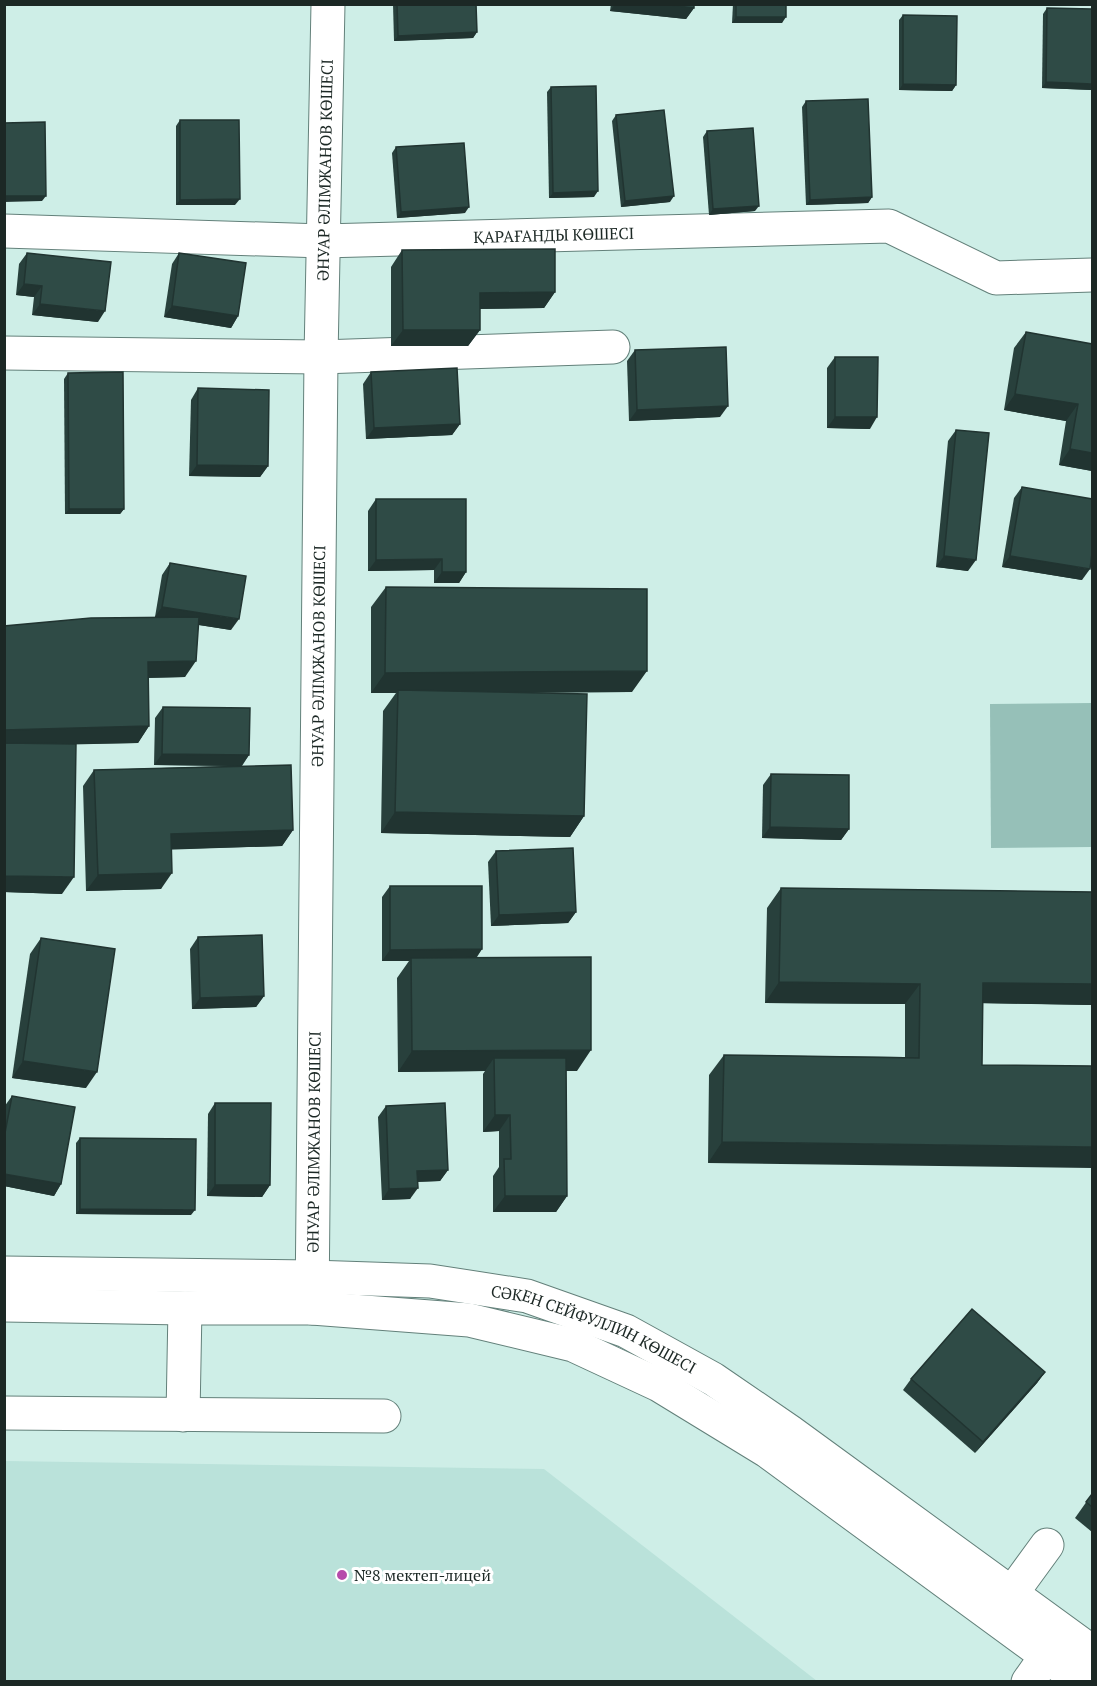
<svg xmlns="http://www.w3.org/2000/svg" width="1097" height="1686" font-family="'PT Serif',serif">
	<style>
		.built { fill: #bae2da }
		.green { fill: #96c0b8 }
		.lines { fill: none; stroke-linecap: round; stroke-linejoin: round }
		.minor-casing { stroke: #63807a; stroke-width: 35 }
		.minor { stroke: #fff; stroke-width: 33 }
		.wall { fill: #28403c }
		.shaded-wall { fill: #213431 }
		.building { fill: #2f4b46; stroke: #213431; stroke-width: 1.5 }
		.poi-dot { fill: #b64bab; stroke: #fff; stroke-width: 2 }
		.labels { text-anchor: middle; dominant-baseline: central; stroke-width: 6; stroke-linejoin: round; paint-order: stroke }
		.street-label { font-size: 16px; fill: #1c2825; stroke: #fff }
		.poi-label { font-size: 16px; fill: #1c2825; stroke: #fff; text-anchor: start }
	</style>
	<rect width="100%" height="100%" fill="#ceeee7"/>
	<path class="built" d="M 5,1461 L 544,1469 L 817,1681 L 5,1681 Z"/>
	<path class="green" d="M 1092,703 L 1092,847 L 991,848 L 990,704 Z"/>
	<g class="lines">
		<defs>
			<g id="minor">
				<path id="s1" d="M 4,231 L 323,241 L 889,226 L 996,278 L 1092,275"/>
				<path d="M 4,353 L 321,357 L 613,347"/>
				<path id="s2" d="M 4,1273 L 312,1277 L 430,1281 L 527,1296 L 626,1331 L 713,1379 L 789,1431 L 1092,1652"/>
				<path d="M 4,1305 L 185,1308 L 312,1308 L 469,1320 L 573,1345 L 659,1385 L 767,1451 L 1082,1682"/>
				<path id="s3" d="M 312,1308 L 321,357 L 328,4"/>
				<path d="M 4,1413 L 384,1416"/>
				<path d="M 183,1415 L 185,1308"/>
				<path d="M 1012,1593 L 1047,1545"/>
				<path d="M 1028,1682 L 1047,1655"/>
			</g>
		</defs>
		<use href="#minor" class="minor-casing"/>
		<use href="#minor" class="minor"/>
	</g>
	<g class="wall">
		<path d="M 393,4 L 476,4 L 477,32 L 473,38 L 394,41 Z"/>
		<path d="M 611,4 L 694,4 L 694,8 L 686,19 L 610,11 Z"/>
		<path d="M 733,4 L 786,4 L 782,23 L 732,23 Z"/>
		<path d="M 1047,8 L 1092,90 L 1042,88 L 1043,14 Z"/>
		<path d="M 903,15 L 956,85 L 952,91 L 899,90 L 899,20 Z"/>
		<path d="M 551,87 L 594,197 L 549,198 L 547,92 Z"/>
		<path d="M 806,101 L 872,197 L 868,203 L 806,205 L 802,107 Z"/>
		<path d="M 616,115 L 670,202 L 621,207 L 612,121 Z"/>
		<path d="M 180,120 L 235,205 L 176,205 L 176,126 Z"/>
		<path d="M 707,131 L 755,211 L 709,215 L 703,137 Z"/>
		<path d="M 396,147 L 465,213 L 397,218 L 392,153 Z"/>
		<path d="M 402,250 L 555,292 L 544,308 L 480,309 L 480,330 L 468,346 L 391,346 L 391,267 Z"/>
		<path d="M 27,253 L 98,322 L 32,315 L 34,297 L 16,295 L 19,264 Z"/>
		<path d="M 179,253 L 238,316 L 231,328 L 164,317 L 172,264 Z"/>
		<path d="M 1026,332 L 1092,344 L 1092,471 L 1059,465 L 1066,421 L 1004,410 L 1014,348 Z"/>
		<path d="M 635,350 L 720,417 L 629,421 L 627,361 Z"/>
		<path d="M 835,357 L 870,429 L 827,428 L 827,368 Z"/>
		<path d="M 371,372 L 460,424 L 452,435 L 366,439 L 363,384 Z"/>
		<path d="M 68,373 L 124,509 L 120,514 L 65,514 L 64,379 Z"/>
		<path d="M 198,388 L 268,466 L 260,477 L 189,476 L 191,400 Z"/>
		<path d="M 956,430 L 968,571 L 936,567 L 948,441 Z"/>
		<path d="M 1022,487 L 1082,580 L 1002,567 L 1014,498 Z"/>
		<path d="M 376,499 L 466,572 L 459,583 L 434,583 L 434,570 L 368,571 L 368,511 Z"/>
		<path d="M 170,563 L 231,630 L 199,625 L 185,677 L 148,678 L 149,726 L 138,743 L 67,744 L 62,894 L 4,892 L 4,626 L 155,617 L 162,575 Z"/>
		<path d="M 386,587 L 632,692 L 503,693 L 584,816 L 570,837 L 381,833 L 383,711 L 396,693 L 371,693 L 371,607 Z"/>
		<path d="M 163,707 L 249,755 L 242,766 L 293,830 L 282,846 L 172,849 L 161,889 L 86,891 L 83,786 L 94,770 L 229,766 L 154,765 L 155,718 Z"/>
		<path d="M 771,774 L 849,829 L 841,840 L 762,838 L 763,785 Z"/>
		<path d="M 496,851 L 576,912 L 568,923 L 491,926 L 488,862 Z"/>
		<path d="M 390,886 L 482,949 L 477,957 L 577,1071 L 566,1071 L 567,1196 L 556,1212 L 493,1212 L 493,1176 L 499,1167 L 499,1131 L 483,1132 L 483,1074 L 485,1071 L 398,1072 L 397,978 L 409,961 L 382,961 L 382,897 Z"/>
		<path d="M 781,888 L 1092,892 L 1092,1005 L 983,1003 L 982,1065 L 708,1163 L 709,1075 L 724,1055 L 905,1057 L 905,1004 L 765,1003 L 767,908 Z"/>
		<path d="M 198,937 L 264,996 L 256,1007 L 192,1009 L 190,949 Z"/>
		<path d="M 41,938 L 86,1088 L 12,1078 L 30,954 Z"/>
		<path d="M 12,1096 L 61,1184 L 54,1196 L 4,1186 L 4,1107 Z"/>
		<path d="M 215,1103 L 270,1185 L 262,1197 L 207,1196 L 208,1114 Z"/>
		<path d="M 386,1106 L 448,1170 L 440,1181 L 417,1182 L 410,1199 L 382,1200 L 378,1117 Z"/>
		<path d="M 80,1138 L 191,1215 L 76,1214 L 76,1143 Z"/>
		<path d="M 1045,1372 L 1037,1383 L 975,1453 L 903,1390 L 911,1379 Z"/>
		<path d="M 1092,1494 L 1092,1532 L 1075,1518 Z"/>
	</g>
	<g class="shaded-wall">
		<path d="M 615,4 L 662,4 L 694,8 L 686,19 L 610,11 Z"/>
		<path d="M 736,17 L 786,17 L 782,23 L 732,23 Z"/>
		<path d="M 477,32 L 473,38 L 394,41 L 398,36 Z"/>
		<path d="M 1046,82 L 1092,84 L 1092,90 L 1042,88 Z"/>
		<path d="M 903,84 L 956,85 L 952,91 L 899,90 Z"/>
		<path d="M 598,191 L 594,197 L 549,198 L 553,193 Z"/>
		<path d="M 4,196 L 46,196 L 42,201 L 4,202 Z"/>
		<path d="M 674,196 L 670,202 L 621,207 L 625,201 Z"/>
		<path d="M 872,197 L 868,203 L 806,205 L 810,200 Z"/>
		<path d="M 240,199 L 235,205 L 176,205 L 180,200 Z"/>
		<path d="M 759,206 L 755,211 L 709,215 L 713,209 Z"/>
		<path d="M 469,207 L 465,213 L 397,218 L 401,212 Z"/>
		<path d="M 24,284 L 42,286 L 34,297 L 16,295 Z"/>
		<path d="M 555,292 L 544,308 L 468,309 L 480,293 Z"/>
		<path d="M 40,304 L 105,311 L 98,322 L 32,315 Z"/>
		<path d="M 172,306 L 238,316 L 231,328 L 164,317 Z"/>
		<path d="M 403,330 L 480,330 L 468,346 L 391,346 Z"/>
		<path d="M 1015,394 L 1078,404 L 1066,421 L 1004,410 Z"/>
		<path d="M 728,406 L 720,417 L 629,421 L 637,410 Z"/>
		<path d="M 835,417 L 877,417 L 870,429 L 827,428 Z"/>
		<path d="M 460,424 L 452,435 L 366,439 L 374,428 Z"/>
		<path d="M 1070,449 L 1092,453 L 1092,471 L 1059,465 Z"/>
		<path d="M 197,465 L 268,466 L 260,477 L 189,476 Z"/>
		<path d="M 69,509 L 124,509 L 120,514 L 65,514 Z"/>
		<path d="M 944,556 L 976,560 L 968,571 L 936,567 Z"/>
		<path d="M 1010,556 L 1090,569 L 1082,580 L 1002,567 Z"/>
		<path d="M 442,559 L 434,570 L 368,571 L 376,560 Z"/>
		<path d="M 442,572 L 466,572 L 459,583 L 434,583 Z"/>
		<path d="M 162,607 L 239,619 L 231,630 L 154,618 Z"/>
		<path d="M 196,661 L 185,677 L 136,678 L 148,662 Z"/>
		<path d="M 647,671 L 632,692 L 398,693 L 398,690 L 396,693 L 371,693 L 385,673 Z"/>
		<path d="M 149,726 L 138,743 L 4,746 L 4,730 Z"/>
		<path d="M 162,754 L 249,755 L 241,766 L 154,765 Z"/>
		<path d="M 395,812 L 584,816 L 570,837 L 381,833 Z"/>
		<path d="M 770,827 L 849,829 L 841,840 L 762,838 Z"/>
		<path d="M 293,830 L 282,846 L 160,850 L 171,834 Z"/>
		<path d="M 172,873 L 161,889 L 86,891 L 98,875 Z"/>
		<path d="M 4,876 L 74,877 L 62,894 L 4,892 Z"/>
		<path d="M 576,912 L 568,923 L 491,926 L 499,915 Z"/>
		<path d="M 482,949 L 474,960 L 411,958 L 409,961 L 382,961 L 390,950 Z"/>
		<path d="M 779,982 L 920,984 L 905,1004 L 765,1003 Z"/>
		<path d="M 983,983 L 1092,984 L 1092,1005 L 969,1003 Z"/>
		<path d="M 264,996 L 256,1007 L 192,1009 L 200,998 Z"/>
		<path d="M 591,1050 L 577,1071 L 494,1071 L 494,1058 L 485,1071 L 398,1072 L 412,1051 Z"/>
		<path d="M 23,1061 L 97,1072 L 86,1088 L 12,1078 Z"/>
		<path d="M 495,1115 L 510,1115 L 499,1131 L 483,1132 Z"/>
		<path d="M 722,1142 L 1092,1147 L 1092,1168 L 708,1163 Z"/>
		<path d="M 448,1170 L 440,1181 L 409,1182 L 417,1171 Z"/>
		<path d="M 4,1174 L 61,1184 L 54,1196 L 4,1186 Z"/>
		<path d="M 215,1185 L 270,1185 L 262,1197 L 207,1196 Z"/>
		<path d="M 418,1188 L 410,1199 L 382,1200 L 389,1189 Z"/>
		<path d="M 505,1196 L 567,1196 L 556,1212 L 493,1212 Z"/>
		<path d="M 80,1209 L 195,1210 L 191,1215 L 76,1214 Z"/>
		<path d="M 1045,1372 L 1037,1383 L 975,1453 L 983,1442 Z"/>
	</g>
	<g class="building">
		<path d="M 397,4 L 476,4 L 477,32 L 398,36 Z"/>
		<path d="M 662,4 L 694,4 L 694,8 Z"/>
		<rect x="736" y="4" width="50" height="13"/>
		<path d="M 1047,8 L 1092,9 L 1092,84 L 1046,82 Z"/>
		<path d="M 903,15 L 957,16 L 956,85 L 903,84 Z"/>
		<path d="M 596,86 L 598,191 L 553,193 L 551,87 Z"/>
		<path d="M 868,99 L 872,197 L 810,200 L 806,101 Z"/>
		<path d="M 664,110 L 674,196 L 625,201 L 616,115 Z"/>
		<path d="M 180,120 L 239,120 L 240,199 L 180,200 Z"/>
		<path d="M 45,122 L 46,196 L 4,196 L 4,123 Z"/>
		<path d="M 753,128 L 759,206 L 713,209 L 707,131 Z"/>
		<path d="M 464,143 L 469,207 L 401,212 L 396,147 Z"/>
		<path d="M 555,249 L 555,292 L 480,293 L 480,330 L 403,330 L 402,250 Z"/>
		<path d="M 27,253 L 111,262 L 105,311 L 40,304 L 42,286 L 24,284 Z"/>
		<path d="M 179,253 L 246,263 L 238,316 L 172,306 Z"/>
		<path d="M 1026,332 L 1092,344 L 1092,453 L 1070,449 L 1078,404 L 1015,394 Z"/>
		<path d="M 726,347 L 728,406 L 637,410 L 635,350 Z"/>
		<path d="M 835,357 L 878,357 L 877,417 L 835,417 Z"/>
		<path d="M 457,368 L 460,424 L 374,428 L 371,372 Z"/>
		<path d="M 123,372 L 124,509 L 69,509 L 68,373 Z"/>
		<path d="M 198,388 L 269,390 L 268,466 L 197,465 Z"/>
		<path d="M 956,430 L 989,433 L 976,560 L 944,556 Z"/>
		<path d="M 1022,487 L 1092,499 L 1092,553 L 1090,569 L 1010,556 Z"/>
		<path d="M 376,499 L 466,499 L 466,572 L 442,572 L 442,559 L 376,560 Z"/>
		<path d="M 170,563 L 246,576 L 239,619 L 162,607 Z"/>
		<path d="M 386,587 L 647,589 L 647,671 L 385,673 Z"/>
		<path d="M 199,617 L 196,661 L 148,662 L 149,726 L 4,730 L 4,626 L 91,618 Z"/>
		<path d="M 398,690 L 587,694 L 584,816 L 395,812 Z"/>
		<path d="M 163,707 L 250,708 L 249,755 L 162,754 Z"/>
		<path d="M 4,743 L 76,744 L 74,877 L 4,876 Z"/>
		<path d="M 291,765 L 293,830 L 171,834 L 172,873 L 98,875 L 94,770 Z"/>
		<path d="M 771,774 L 849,775 L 849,829 L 770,827 Z"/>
		<path d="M 573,848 L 576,912 L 499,915 L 496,851 Z"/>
		<path d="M 390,886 L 482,886 L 482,949 L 390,950 Z"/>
		<path d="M 781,888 L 1092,892 L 1092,984 L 983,983 L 982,1065 L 1092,1066 L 1092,1147 L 722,1142 L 724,1055 L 919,1058 L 920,984 L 779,982 Z"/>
		<path d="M 262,935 L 264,996 L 200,998 L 198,937 Z"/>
		<path d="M 41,938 L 115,949 L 97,1072 L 23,1061 Z"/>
		<path d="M 591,957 L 591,1050 L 412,1051 L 411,958 Z"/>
		<path d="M 494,1058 L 566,1058 L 567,1196 L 505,1196 L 504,1159 L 511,1159 L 510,1115 L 495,1115 Z"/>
		<path d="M 12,1096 L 75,1107 L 61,1184 L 4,1174 L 4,1138 Z"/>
		<path d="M 215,1103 L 271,1103 L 270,1185 L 215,1185 Z"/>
		<path d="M 445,1103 L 448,1170 L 417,1171 L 418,1188 L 389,1189 L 386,1106 Z"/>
		<path d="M 80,1138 L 196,1139 L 195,1210 L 80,1209 Z"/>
		<path d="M 972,1309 L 1045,1372 L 983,1442 L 911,1379 Z"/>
		<path d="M 1092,1494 L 1092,1507 L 1086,1502 Z"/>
	</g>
	<circle class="poi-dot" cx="342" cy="1575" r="6"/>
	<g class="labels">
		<g class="street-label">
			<text stroke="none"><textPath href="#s3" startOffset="1138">ӘНУАР ӘЛІМЖАНОВ КӨШЕСІ</textPath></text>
			<text stroke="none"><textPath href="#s1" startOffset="550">ҚАРАҒАНДЫ КӨШЕСІ</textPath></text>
			<text stroke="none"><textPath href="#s3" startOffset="652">ӘНУАР ӘЛІМЖАНОВ КӨШЕСІ</textPath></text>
			<text stroke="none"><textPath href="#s3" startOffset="166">ӘНУАР ӘЛІМЖАНОВ КӨШЕСІ</textPath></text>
			<text stroke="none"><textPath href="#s2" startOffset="598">СӘКЕН СЕЙФУЛЛИН КӨШЕСІ</textPath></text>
		</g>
		<g class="poi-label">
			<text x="354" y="1575">№8 мектеп-лицей</text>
		</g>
	</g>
	<rect width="1097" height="1686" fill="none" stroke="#1c2825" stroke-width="12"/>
</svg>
